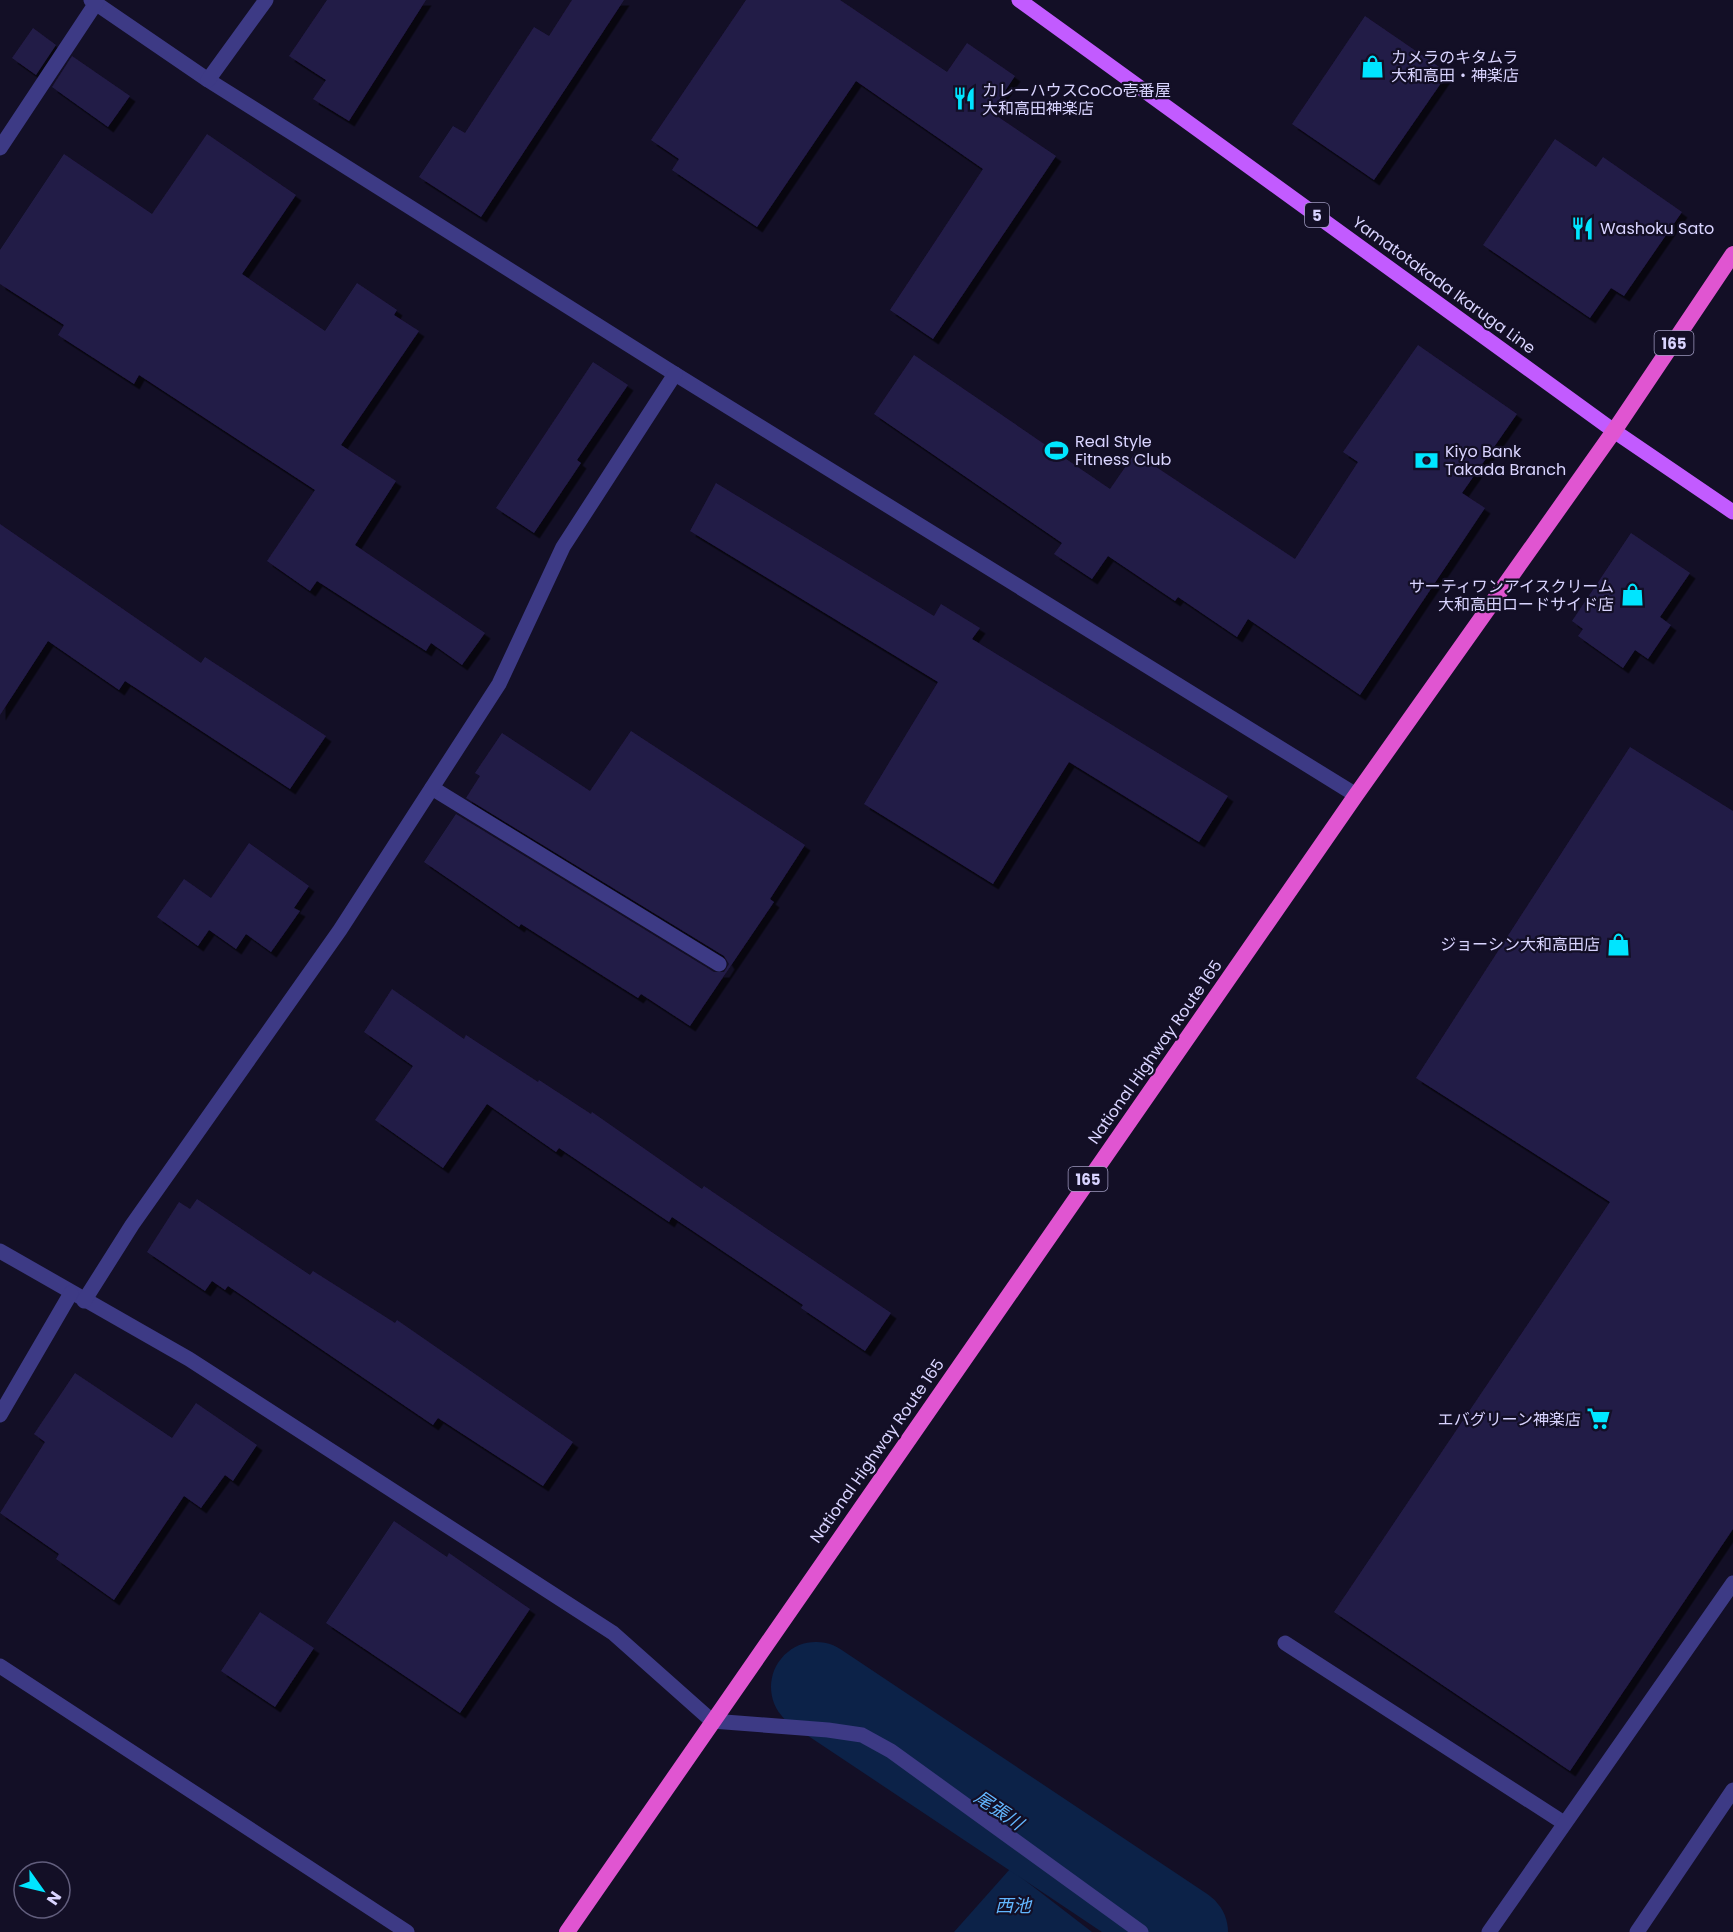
<svg xmlns="http://www.w3.org/2000/svg" width="1733" height="1932" font-family="Poppins,'Noto Sans JP',sans-serif">
	<style>
		.water { fill: #0c2248 }
		.lines { fill: none; stroke-linecap: round; stroke-linejoin: round }
		.river { stroke: #0c2248; stroke-width: 90 }
		.building { fill: #241b47; filter: url(#shadow) }
		.minor { stroke: #3d3a85; stroke-width: 15 }
		.primary { stroke: #c25bff; stroke-width: 15 }
		.trunk { stroke: #e055d1; stroke-width: 16 }
		.labels { text-anchor: middle; dominant-baseline: central; stroke-width: 4.5; stroke-linejoin: round; paint-order: stroke }
		.shield { fill: #130f26; stroke: #9e99be; stroke-width: 1.5 }
		.shield-label { font-size: 15px; font-weight: bold; fill: #d9d4ff }
		.poi-label { font-size: 16px; fill: #d9d4ff; stroke: #130f26; text-anchor: start }
		.street-label { font-size: 16px; fill: #d9d4ff; stroke: #130f26 }
		.water-label { font-size: 18px; font-style: italic; fill: #62b6ff; stroke: #130f26 }
	</style>
	<defs>
		<filter id="shadow"><feDropShadow dx="5.5" dy="5.5" stdDeviation="0" flood-color="#0009"/></filter>
	</defs>
	<rect width="100%" height="100%" fill="#130f26"/>
	<path class="water" d="M 1010,1869 L 1092,1932 L 954,1932 Z"/>
	<g class="lines">
		<path class="river" d="M 816,1687 L 1183,1932"/>
	</g>
	<g class="building">
		<path d="M 327,0 L 426,0 L 349,121 L 313,99 L 326,80 L 289,56 Z"/>
		<path d="M 572,0 L 624,0 L 481,217 L 419,177 L 453,126 L 465,133 L 534,27 L 549,36 Z"/>
		<path d="M 746,0 L 840,0 L 947,72 L 967,43 L 1015,76 L 991,112 L 1056,156 L 933,339 L 890,310 L 983,169 L 856,81 L 757,227 L 672,170 L 679,159 L 651,140 Z"/>
		<path d="M 1365,16 L 1448,73 L 1374,180 L 1292,124 Z"/>
		<path d="M 33,28 L 56,45 L 36,75 L 12,58 Z"/>
		<path d="M 72,56 L 130,96 L 108,127 L 52,87 Z"/>
		<path d="M 207,134 L 296,195 L 242,274 L 325,331 L 357,283 L 397,310 L 394,315 L 419,331 L 341,445 L 396,481 L 355,545 L 485,633 L 462,665 L 431,643 L 426,651 L 317,581 L 310,591 L 267,561 L 315,490 L 139,375 L 134,384 L 58,335 L 64,325 L 0,284 L 0,250 L 64,154 L 152,214 Z"/>
		<path d="M 1555,139 L 1596,167 L 1603,157 L 1682,212 L 1624,296 L 1611,288 L 1590,318 L 1483,245 Z"/>
		<path d="M 1418,345 L 1517,414 L 1462,493 L 1485,508 L 1360,695 L 1248,619 L 1237,637 L 1178,597 L 1175,601 L 1108,556 L 1092,579 L 1054,554 L 1062,543 L 874,414 L 914,355 L 1110,489 L 1135,453 L 1295,559 L 1358,462 L 1343,452 Z"/>
		<path d="M 593,362 L 628,385 L 577,460 L 581,463 L 534,533 L 496,508 Z"/>
		<path d="M 716,483 L 934,616 L 941,604 L 980,628 L 972,639 L 1228,796 L 1199,842 L 1069,762 L 993,884 L 864,804 L 938,682 L 690,531 Z"/>
		<path d="M 0,524 L 201,663 L 205,657 L 326,736 L 290,789 L 125,681 L 119,690 L 48,641 L 0,715 Z"/>
		<path d="M 1631,533 L 1690,573 L 1660,617 L 1671,625 L 1648,659 L 1635,650 L 1623,668 L 1578,636 L 1583,629 L 1572,621 Z"/>
		<path d="M 631,731 L 805,845 L 770,899 L 774,902 L 690,1026 L 641,994 L 638,998 L 521,924 L 519,927 L 424,862 L 456,814 L 714,972 L 724,972 L 729,964 L 724,956 L 466,798 L 480,776 L 475,773 L 502,733 L 590,791 Z"/>
		<path d="M 1630,747 L 1733,811 L 1733,1529 L 1570,1771 L 1334,1612 L 1610,1202 L 1416,1078 Z"/>
		<path d="M 249,843 L 309,886 L 294,908 L 300,911 L 271,952 L 246,934 L 236,949 L 209,930 L 198,946 L 157,917 L 184,879 L 211,898 Z"/>
		<path d="M 392,989 L 464,1039 L 466,1035 L 538,1082 L 539,1080 L 591,1114 L 592,1112 L 702,1189 L 704,1186 L 891,1313 L 865,1351 L 801,1308 L 803,1305 L 672,1217 L 669,1222 L 559,1148 L 556,1152 L 487,1104 L 443,1168 L 375,1120 L 413,1066 L 364,1032 Z"/>
		<path d="M 197,1199 L 310,1275 L 313,1271 L 395,1323 L 397,1320 L 573,1442 L 543,1486 L 438,1418 L 433,1425 L 228,1286 L 225,1290 L 212,1281 L 205,1291 L 147,1252 L 179,1202 L 190,1209 Z"/>
		<path d="M 75,1373 L 172,1438 L 196,1403 L 257,1445 L 233,1481 L 225,1475 L 201,1508 L 184,1496 L 114,1600 L 56,1559 L 59,1554 L 0,1513 L 45,1442 L 34,1434 Z"/>
		<path d="M 394,1521 L 447,1557 L 449,1553 L 530,1609 L 460,1713 L 326,1623 Z"/>
		<path d="M 260,1612 L 314,1648 L 275,1707 L 221,1671 Z"/>
	</g>
	<g class="lines">
		<g class="minor">
			<path d="M 91,0 L 208,80 L 675,374 L 1356,795"/>
			<path d="M 208,80 L 266,0"/>
			<path d="M 0,148 L 96,3"/>
			<path d="M 432,788 L 719,964"/>
			<path d="M 0,1251 L 189,1359 L 613,1633 L 712,1721 L 828,1730 L 862,1735 L 891,1751 L 1141,1932"/>
			<path d="M 84,1301 L 132,1225 L 340,930 L 499,684 L 563,547 L 675,374"/>
			<path d="M 0,1415 L 71,1293"/>
			<path d="M 1285,1643 L 1564,1823"/>
			<path d="M 0,1666 L 407,1932"/>
			<path d="M 1489,1932 L 1733,1583"/>
			<path d="M 1637,1932 L 1733,1790"/>
		</g>
		<path class="primary" d="M 1019,0 L 1614,431 L 1733,512"/>
		<path class="trunk" d="M 567,1932 L 1356,795 L 1614,431 L 1733,254"/>
	</g>
	<defs>
		<symbol id="shop-bare" viewBox="-9 -9 18 18"><path d="M-5-2.5h2.3a2.7 3.5 0 0 1 5.4 0H5L5.5 6h-11ZM-1.5-2.5h3a1.5 2.3 0 0 0-3 0Z" fill="#00e5ff" stroke="#130f26" stroke-width="2.5" paint-order="stroke"/></symbol>
		<symbol id="restaurant-bare" viewBox="-9 -9 18 18"><path d="M-5-6h1v4h1v-4h1v4h1v-4h1v5L-1.5 .5V6h-2V.5L-5-1ZM5-6V6H3V1.5H1.5Q1.5-4 5-6Z" fill="#00e5ff" stroke="#130f26" stroke-width="2.5" paint-order="stroke"/></symbol>
		<symbol id="stadium-bare" viewBox="-9 -9 18 18"><path d="M0-5a6.5 5 0 1 0 0 10a6.5 5 0 1 0 0-10ZM-3.5-1.8h7v3.6h-7Z" fill="#00e5ff" stroke="#130f26" stroke-width="2.5" paint-order="stroke"/></symbol>
		<symbol id="bank-bare" viewBox="-9 -9 18 18"><path d="M-6-4H6V4H-6ZM0-2.3a2.3 2.3 0 1 0 0 4.6a2.3 2.3 0 1 0 0-4.6Z" fill="#00e5ff" stroke="#130f26" stroke-width="2.5" paint-order="stroke"/></symbol>
		<symbol id="supermarket-bare" viewBox="-9 -9 18 18"><path d="M-6-5.5h2.5l.6 2H6L4.5 2H-2.5L-4.4-4H-6ZM-1.5 3.2a1.3 1.3 0 1 0 .1 0ZM3 3.2a1.3 1.3 0 1 0 .1 0Z" fill="#00e5ff" stroke="#130f26" stroke-width="2.5" paint-order="stroke"/></symbol>
	</defs>
	<g fill-rule="evenodd">
		<use href="#shop-bare" x="1356" y="50" width="33" height="33"/>
		<use href="#restaurant-bare" x="948" y="82" width="33" height="33"/>
		<use href="#restaurant-bare" x="1566" y="212" width="33" height="33"/>
		<use href="#stadium-bare" x="1040" y="434" width="33" height="33"/>
		<use href="#bank-bare" x="1410" y="444" width="33" height="33"/>
		<use href="#shop-bare" x="1616" y="578" width="33" height="33"/>
		<use href="#shop-bare" x="1602" y="928" width="33" height="33"/>
		<use href="#supermarket-bare" x="1582" y="1402" width="33" height="33"/>
	</g>
	<g class="labels">
		<g class="shield">
			<rect x="1305" y="203" width="24" height="24" rx="4.5"/>
			<rect x="1654.5" y="331" width="39" height="24" rx="4.5"/>
			<rect x="1068.5" y="1167" width="39" height="24" rx="4.5"/>
		</g>
		<g class="shield-label">
			<text x="1317" y="215">5</text>
			<text x="1674" y="343">165</text>
			<text x="1088" y="1179">165</text>
		</g>
		<g class="poi-label">
			<text x="1391" y="57">カメラのキタムラ<tspan x="1391" dy="18">大和高田・神楽店</tspan></text>
			<text x="982" y="90">カレーハウスCoCo壱番屋<tspan x="982" dy="18">大和高田神楽店</tspan></text>
			<text x="1600" y="228">Washoku Sato</text>
			<text x="1075" y="441">Real Style<tspan x="1075" dy="18">Fitness Club</tspan></text>
			<text x="1445" y="451">Kiyo Bank<tspan x="1445" dy="18">Takada Branch</tspan></text>
			<text x="1614" y="586" text-anchor="end">サーティワンアイスクリーム<tspan x="1614" dy="18">大和高田ロードサイド店</tspan></text>
			<text x="1600" y="944" text-anchor="end">ジョーシン大和高田店</text>
			<text x="1581" y="1419" text-anchor="end">エバグリーン神楽店</text>
		</g>
		<g class="street-label">
			<text transform="translate(1444 285) rotate(36)">Yamatotakada Ikaruga Line</text>
			<text transform="translate(1155 1052) rotate(-55)">National Highway Route 165</text>
			<text transform="translate(877 1451) rotate(-55)">National Highway Route 165</text>
		</g>
		<g class="water-label">
			<text transform="translate(999 1810) rotate(34)">尾張川</text>
			<text x="1013" y="1905">西池</text>
		</g>
	</g>
	<g transform="translate(42 1890) rotate(124)"><circle r="28" fill="#130f26" stroke="#625e7d" stroke-width="1.5"/>
	<path d="M0-4.5L10 22L0 15L-10 22Z" fill="#00e5ff"/>
	<text y="-9" font-size="16" font-weight="bold" text-anchor="middle" fill="#d9d4ff">N</text>
	</g>
</svg>
